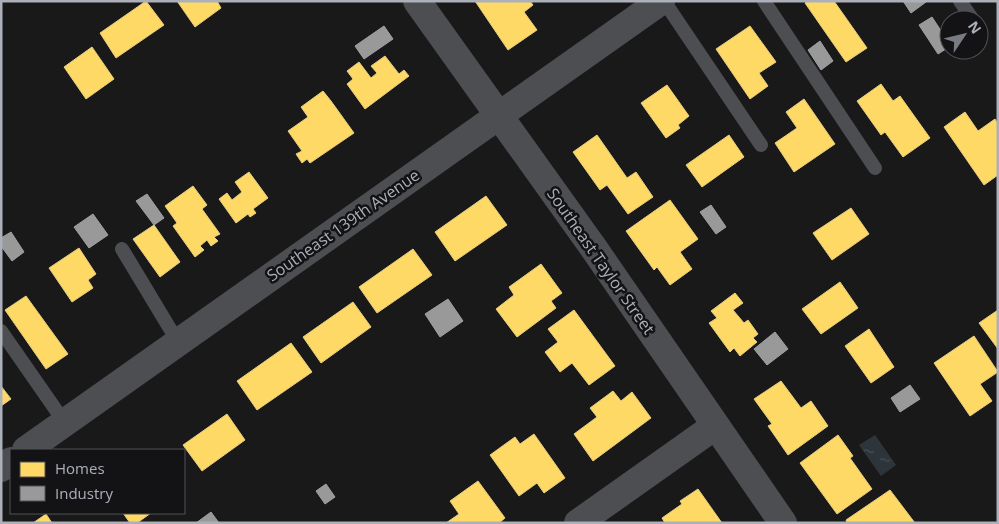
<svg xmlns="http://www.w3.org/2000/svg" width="999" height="524" font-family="'Open Sans',sans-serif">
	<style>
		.water { fill: url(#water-ripples) }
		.homes { fill: #ffd966; stroke: #e6cd7f }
		.industry { fill: #999; stroke: #9ea0a3 }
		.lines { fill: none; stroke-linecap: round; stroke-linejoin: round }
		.service { stroke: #4d4e52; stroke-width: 14 }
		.minor { stroke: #4d4e52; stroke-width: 28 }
		.labels { text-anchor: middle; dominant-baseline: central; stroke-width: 5; stroke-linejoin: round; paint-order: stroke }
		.street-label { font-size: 16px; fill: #abb0b9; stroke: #131315 }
	</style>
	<defs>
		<pattern id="water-ripples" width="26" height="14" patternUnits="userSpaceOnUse" patternTransform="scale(1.25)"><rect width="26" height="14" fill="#2d353b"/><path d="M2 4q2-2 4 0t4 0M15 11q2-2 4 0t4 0" fill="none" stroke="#495055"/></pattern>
	</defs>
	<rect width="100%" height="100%" fill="#191919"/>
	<path class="water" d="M 875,435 L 896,465 L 881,476 L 859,445 Z"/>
	<g class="homes">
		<path d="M 146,1 L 164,25 L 116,58 L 100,33 Z"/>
		<path d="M 177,1 L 217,1 L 221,8 L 195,27 Z"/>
		<path d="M 475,1 L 530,1 L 533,5 L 524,12 L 537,30 L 508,50 Z"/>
		<path d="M 807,1 L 834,1 L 867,48 L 846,62 L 805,3 Z"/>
		<path d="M 750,26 L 776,62 L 759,73 L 768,86 L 750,99 L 716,49 Z"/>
		<path d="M 92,47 L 114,79 L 86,99 L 64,67 Z"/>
		<path d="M 385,56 L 399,74 L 404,70 L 409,76 L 365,109 L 347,84 L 353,79 L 347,71 L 359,62 L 371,78 L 377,73 L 371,66 Z"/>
		<path d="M 881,84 L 893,101 L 900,96 L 930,138 L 903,157 L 885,132 L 881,135 L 857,101 Z"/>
		<path d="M 667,85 L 689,116 L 678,125 L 680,128 L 666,138 L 641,103 Z"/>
		<path d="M 323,91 L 331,101 L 354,133 L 310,163 L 307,159 L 302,163 L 296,154 L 302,151 L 288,131 L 308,117 L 301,107 Z"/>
		<path d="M 804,99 L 835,144 L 794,172 L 775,143 L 797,128 L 786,112 Z"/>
		<path d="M 965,112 L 978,131 L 995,119 L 998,124 L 998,175 L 984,185 L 944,127 Z"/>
		<path d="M 597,135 L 627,178 L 636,172 L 653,197 L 628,214 L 607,185 L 600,190 L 573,152 Z"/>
		<path d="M 729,135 L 744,157 L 702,187 L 686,165 Z"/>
		<path d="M 249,172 L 268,198 L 253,209 L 256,213 L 250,217 L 248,214 L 236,223 L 219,199 L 227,193 L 232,200 L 242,192 L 235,182 Z"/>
		<path d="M 193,186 L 207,205 L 202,209 L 220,234 L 214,237 L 218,241 L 211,246 L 207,240 L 200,246 L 204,250 L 195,257 L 173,226 L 177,223 L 165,206 Z"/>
		<path d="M 486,196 L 507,225 L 455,261 L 435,232 Z"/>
		<path d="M 670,200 L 698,239 L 680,252 L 692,269 L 670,285 L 657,267 L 654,270 L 626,231 Z"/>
		<path d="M 851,208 L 869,234 L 832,260 L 813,233 Z"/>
		<path d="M 154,225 L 180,262 L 160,277 L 133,239 Z"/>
		<path d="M 79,248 L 96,274 L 88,280 L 93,288 L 72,302 L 49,268 Z"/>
		<path d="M 413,249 L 432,275 L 377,313 L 359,287 Z"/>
		<path d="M 541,264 L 562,293 L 551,301 L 556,308 L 517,337 L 496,309 L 514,295 L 509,287 Z"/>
		<path d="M 840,282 L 858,308 L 821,334 L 802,309 Z"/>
		<path d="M 735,293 L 743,303 L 733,310 L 744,323 L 748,320 L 758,334 L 753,338 L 757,342 L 740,356 L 734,348 L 730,352 L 709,323 L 717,318 L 711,311 Z"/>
		<path d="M 26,296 L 68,354 L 46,369 L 5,310 Z"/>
		<path d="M 353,302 L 371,327 L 321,363 L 303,337 Z"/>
		<path d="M 574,310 L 615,366 L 589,385 L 572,363 L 560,372 L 545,352 L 558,342 L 548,329 Z"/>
		<path d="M 998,310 L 998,349 L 979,323 Z"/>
		<path d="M 869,329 L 894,367 L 871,383 L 845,346 Z"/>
		<path d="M 974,336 L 998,372 L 980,384 L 992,401 L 970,416 L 934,363 Z"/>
		<path d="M 291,343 L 312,372 L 257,410 L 237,381 Z"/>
		<path d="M 781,381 L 801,408 L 811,401 L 828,426 L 788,455 L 768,426 L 772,424 L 754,399 Z"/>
		<path d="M 1,386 L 11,399 L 1,406 Z"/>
		<path d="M 613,391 L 621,401 L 632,392 L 651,418 L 593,461 L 574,434 L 597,417 L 590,408 Z"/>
		<path d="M 227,414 L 245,440 L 202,471 L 183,445 Z"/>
		<path d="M 534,434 L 565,478 L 544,493 L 537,483 L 519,496 L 490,455 L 515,437 L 520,444 Z"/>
		<path d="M 838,435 L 853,456 L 850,458 L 872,489 L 837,514 L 800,463 Z"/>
		<path d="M 478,481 L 505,518 L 499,523 L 446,523 L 459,514 L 450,501 Z"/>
		<path d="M 698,489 L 722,523 L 665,523 L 662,518 L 682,504 L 680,501 Z"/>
		<path d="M 890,490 L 915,523 L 847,523 L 846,520 Z"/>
		<path d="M 123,513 L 151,513 L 137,523 L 130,523 Z"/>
		<path d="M 46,514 L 52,523 L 33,523 Z"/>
	</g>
	<g class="industry">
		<path d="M 903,1 L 926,1 L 926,2 L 911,13 Z"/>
		<path d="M 932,17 L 949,43 L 949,47 L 938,54 L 919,25 Z"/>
		<path d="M 384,26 L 393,39 L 364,59 L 355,46 Z"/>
		<path d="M 820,41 L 833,61 L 821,70 L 808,50 Z"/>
		<path d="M 147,194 L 164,218 L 154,225 L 136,201 Z"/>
		<path d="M 711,205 L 726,227 L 716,234 L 700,212 Z"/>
		<path d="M 93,214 L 108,235 L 89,248 L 74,227 Z"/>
		<path d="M 11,232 L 24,252 L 12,261 L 1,246 L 1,238 Z"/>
		<path d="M 448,299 L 463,321 L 440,337 L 425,314 Z"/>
		<path d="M 775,332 L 788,349 L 767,365 L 754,349 Z"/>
		<path d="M 910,385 L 920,399 L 900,412 L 891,398 Z"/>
		<path d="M 326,484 L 335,497 L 325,504 L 316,491 Z"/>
		<path d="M 211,512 L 219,523 L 196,523 Z"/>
	</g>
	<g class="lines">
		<g class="service">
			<path d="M 664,1 L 761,145"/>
			<path d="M 764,1 L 875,168"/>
			<path d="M 960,1 L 973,20"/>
			<path d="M 979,28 L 979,29"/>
			<path d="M 122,249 L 178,342"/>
			<path d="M 1,331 L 65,423"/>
		</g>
		<g class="minor">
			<path d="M 417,1 L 595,250 L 783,523"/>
			<path d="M 26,450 L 661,1"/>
			<path d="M 1,468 L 11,461"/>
			<path d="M 578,523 L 715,426"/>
		</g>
	</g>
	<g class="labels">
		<g class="street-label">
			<text transform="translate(343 225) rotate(-35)">Southeast 139th Avenue</text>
			<text transform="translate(601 261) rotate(55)">Southeast Taylor Street</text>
		</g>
	</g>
	<rect width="999" height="524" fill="none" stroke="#abb0b9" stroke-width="5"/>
	<rect x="10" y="449" width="175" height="65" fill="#131315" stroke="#505257"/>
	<rect x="20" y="462" width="25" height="15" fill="#ffd966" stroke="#505257"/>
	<text x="55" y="474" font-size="15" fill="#abb0b9">Homes</text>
	<rect x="20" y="486" width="25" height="15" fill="#999999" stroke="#505257"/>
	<text x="55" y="499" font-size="15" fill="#abb0b9">Industry</text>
	<g transform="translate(964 35) rotate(55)"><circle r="24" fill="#131315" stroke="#505257"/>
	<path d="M0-4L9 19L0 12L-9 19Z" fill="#787b81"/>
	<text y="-8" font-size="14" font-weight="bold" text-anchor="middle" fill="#abb0b9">N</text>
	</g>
</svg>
